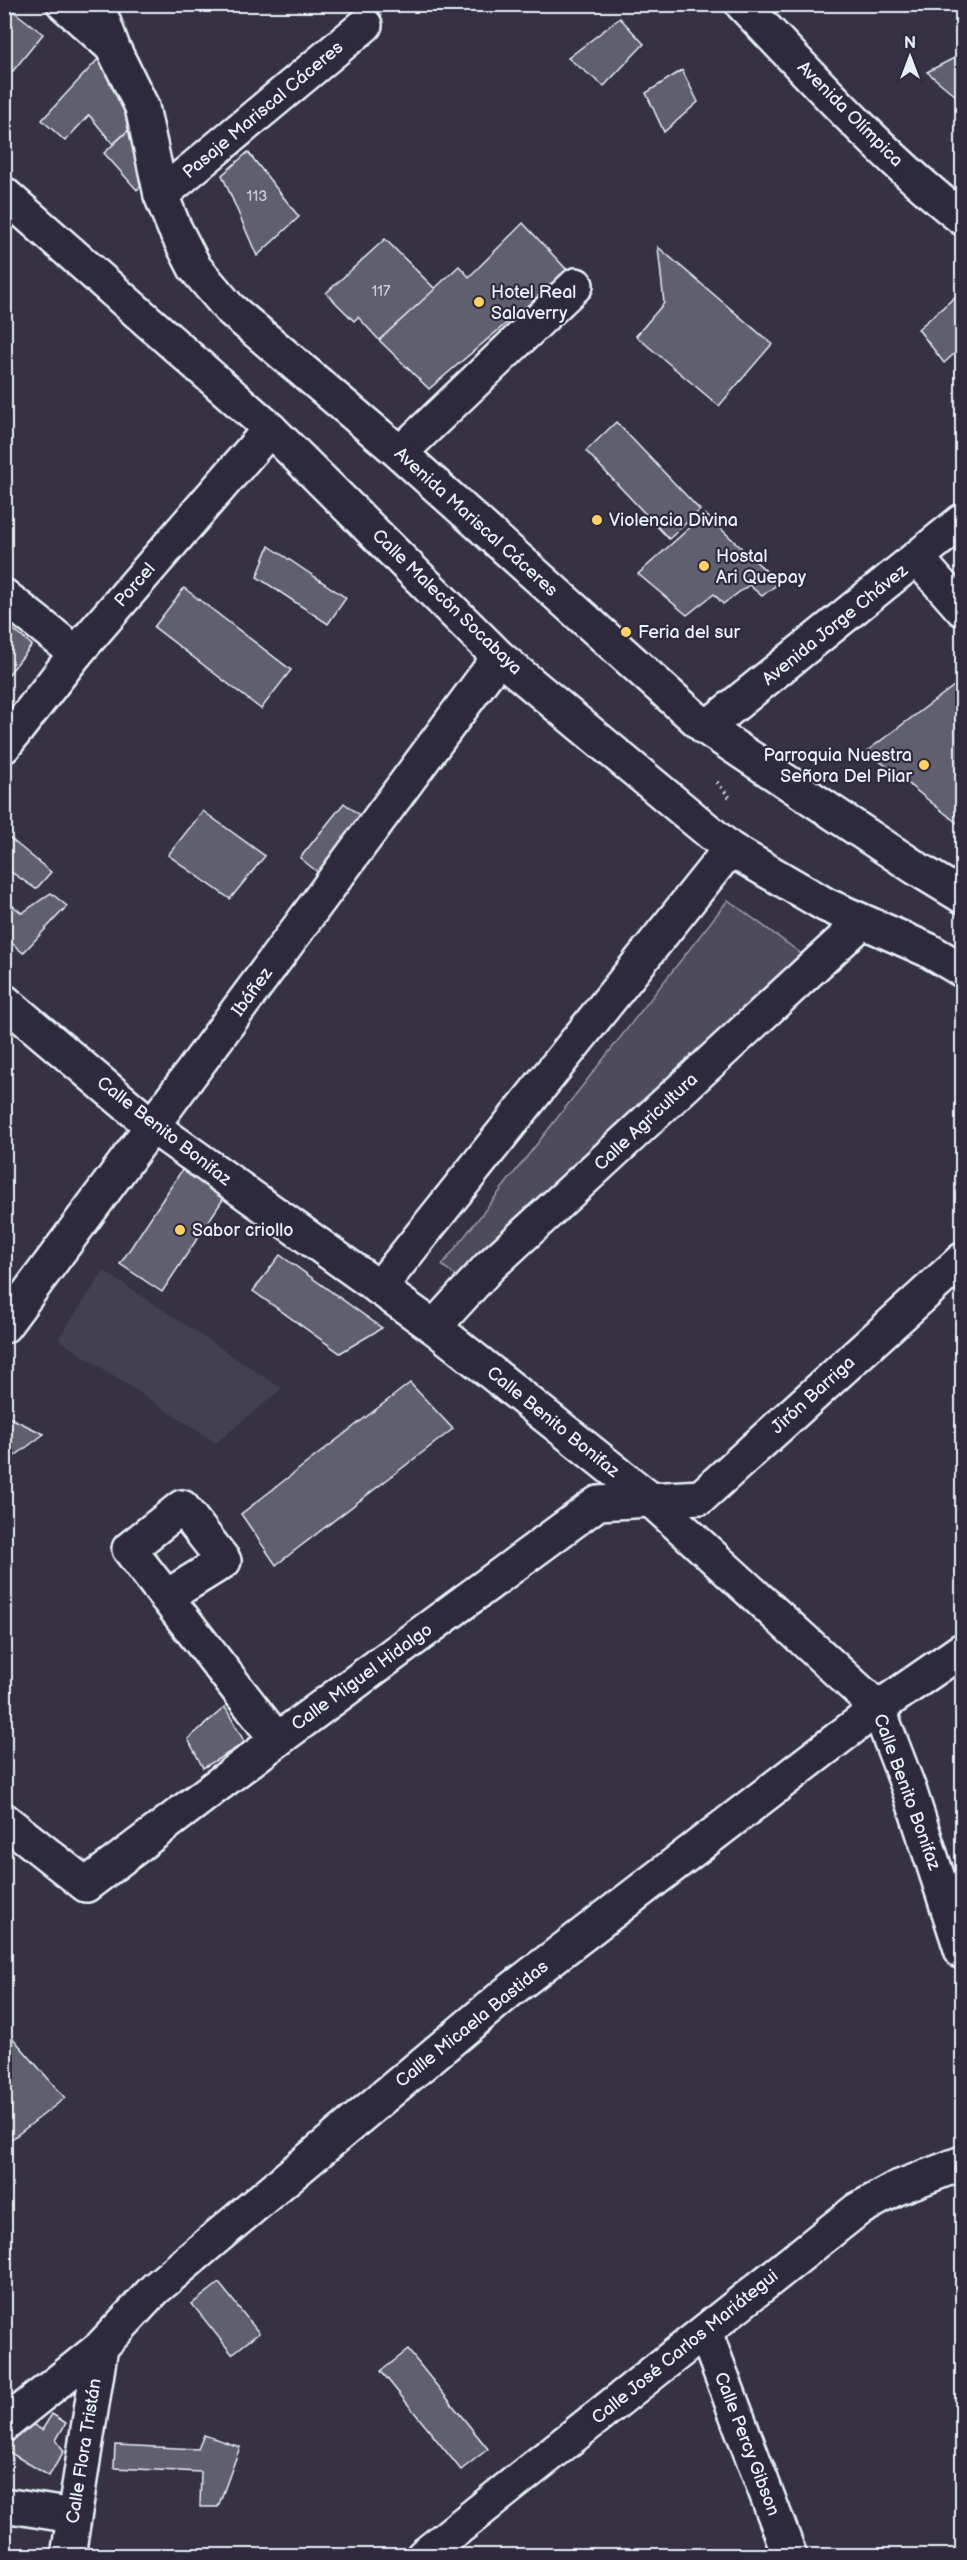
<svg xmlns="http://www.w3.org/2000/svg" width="967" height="2560" font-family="'Balsamiq Sans',sans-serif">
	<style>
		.built { fill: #433f51 }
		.green { fill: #4d4b5c; stroke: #9a9eaa; stroke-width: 1.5 }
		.building { fill: #605e6e; stroke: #e8f1f8; stroke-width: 1.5 }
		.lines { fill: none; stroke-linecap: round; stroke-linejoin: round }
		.minor-casing { stroke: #e8f1f8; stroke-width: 38 }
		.major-casing { stroke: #e8f1f8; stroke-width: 38 }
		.path { stroke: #e8f1f8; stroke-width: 4; stroke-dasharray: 1.5 4.5; stroke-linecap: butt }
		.minor { stroke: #2f2a3d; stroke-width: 33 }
		.major { stroke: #2f2a3d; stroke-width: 33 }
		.poi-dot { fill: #ffd166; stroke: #2f2a3d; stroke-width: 2 }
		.labels { text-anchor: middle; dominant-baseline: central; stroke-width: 4.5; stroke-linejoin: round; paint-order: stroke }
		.number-label { font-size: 15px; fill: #c6ccd6 }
		.street-label { font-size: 18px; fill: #e8f1f8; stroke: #2f2a3d }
		.poi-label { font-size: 18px; fill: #e8f1f8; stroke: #2f2a3d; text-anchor: start }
	</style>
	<rect width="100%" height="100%" fill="#363244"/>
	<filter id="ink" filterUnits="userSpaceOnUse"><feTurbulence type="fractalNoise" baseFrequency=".0167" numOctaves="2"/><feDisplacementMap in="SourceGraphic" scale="12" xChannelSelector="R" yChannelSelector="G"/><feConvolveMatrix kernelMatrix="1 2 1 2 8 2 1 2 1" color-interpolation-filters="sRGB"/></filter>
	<g filter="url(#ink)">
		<path class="built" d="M 104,1271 L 281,1388 L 281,1389 L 216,1443 L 58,1339 Z"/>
		<path class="green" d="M 728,900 L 810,960 L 461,1280 L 442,1265 Z"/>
		<g class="building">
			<path d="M 4,4 L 43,34 L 4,82 Z"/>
			<path d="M 620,18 L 644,44 L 604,86 L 568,58 Z"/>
			<path d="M 962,54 L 962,101 L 927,72 Z"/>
			<path d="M 99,58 L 132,127 L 113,144 L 89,115 L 65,141 L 42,120 Z"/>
			<path d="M 682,70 L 698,102 L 664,132 L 646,93 Z"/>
			<path d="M 132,127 L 147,179 L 137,190 L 104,153 Z"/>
			<path d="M 248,152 L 299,217 L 257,256 L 222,175 Z"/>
			<path d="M 523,223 L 568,271 L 429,389 L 379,340 L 459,266 L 469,277 Z"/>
			<path d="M 385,239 L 435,289 L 379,340 L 358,317 L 354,321 L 326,293 Z"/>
			<path d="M 658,247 L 772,344 L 719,406 L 636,336 L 664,303 Z"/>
			<path d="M 962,291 L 962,347 L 944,363 L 918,329 Z"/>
			<path d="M 616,422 L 700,510 L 669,539 L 586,451 Z"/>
			<path d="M 705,514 L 779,583 L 762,596 L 749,585 L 723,604 L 714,594 L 687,615 L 638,574 Z"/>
			<path d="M 269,546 L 346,598 L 328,624 L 257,577 Z"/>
			<path d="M 184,588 L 291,670 L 261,709 L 154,627 Z"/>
			<path d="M 4,622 L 32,645 L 4,680 Z"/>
			<path d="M 962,680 L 962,827 L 867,751 Z"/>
			<path d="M 344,803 L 370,823 L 325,878 L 300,858 Z"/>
			<path d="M 203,811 L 265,856 L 230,899 L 168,855 Z"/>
			<path d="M 6,835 L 51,872 L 36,889 L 4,867 Z"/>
			<path d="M 51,893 L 67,906 L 23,953 L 4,936 L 4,899 L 22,913 Z"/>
			<path d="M 182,1170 L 224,1198 L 162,1292 L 120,1264 Z"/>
			<path d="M 280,1255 L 382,1328 L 340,1353 L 253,1291 Z"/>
			<path d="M 410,1383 L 453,1429 L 276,1565 L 241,1514 Z"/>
			<path d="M 4,1415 L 44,1434 L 4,1464 Z"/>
			<path d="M 225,1707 L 245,1743 L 203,1768 L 188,1739 Z"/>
			<path d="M 4,2028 L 65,2098 L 4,2145 Z"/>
			<path d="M 219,2283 L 259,2333 L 232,2354 L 192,2304 Z"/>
			<path d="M 408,2350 L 488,2449 L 461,2470 L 381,2371 Z"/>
			<path d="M 52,2414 L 66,2423 L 56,2440 L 64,2451 L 49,2476 L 4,2449 L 4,2445 L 22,2418 L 42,2430 Z"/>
			<path d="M 204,2435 L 240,2447 L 218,2507 L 200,2507 L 201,2472 L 114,2468 L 115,2445 L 198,2449 Z"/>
		</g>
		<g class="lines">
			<defs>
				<g id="minor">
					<path d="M 742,4 C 813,78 882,155 962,218"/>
					<path d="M 4,194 L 270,429 L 499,657 L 730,849 L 826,905 L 928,950 L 962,970"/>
					<path d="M 161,195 L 365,25"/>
					<path d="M 400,453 L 576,285"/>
					<path d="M 918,559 L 962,609"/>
					<path d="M 4,596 L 76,653"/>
					<path d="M 4,746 L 76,653 L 270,429"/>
					<path d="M 4,1001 L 152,1126 L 434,1327 L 651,1500 L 878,1708 L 909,1789 L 962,1952"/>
					<path d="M 379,1288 L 730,849"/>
					<path d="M 4,1326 L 499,657"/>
					<path d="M 434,1327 L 489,1267 L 862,922"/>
					<path d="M 166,1597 L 224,1561 L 182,1507 L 129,1549 L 277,1740"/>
					<path d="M 4,1820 L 86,1885 L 277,1740 L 598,1503 L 701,1497 L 962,1260"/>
					<path d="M 705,2332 L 790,2556"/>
					<path d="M 4,2425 L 101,2347 L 155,2289 L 507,1993 L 878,1708 L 962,1650"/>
					<path d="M 4,2505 L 73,2516"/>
					<path d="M 68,2556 L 101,2347"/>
					<path d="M 423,2556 L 857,2210 L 897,2188 L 962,2163"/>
				</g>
				<g id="major">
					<path d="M 64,4 L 110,45"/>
					<path d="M 97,4 L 113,48 L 142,107 L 161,195 L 174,227 L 195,268 L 229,308 L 400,453 L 706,728 L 916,868 L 962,896"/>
					<path d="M 706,728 L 962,521"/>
				</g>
			</defs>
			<use href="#minor" class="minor-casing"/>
			<use href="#major" class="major-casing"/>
			<path class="path" d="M 717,782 L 731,799"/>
			<use href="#minor" class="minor"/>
			<use href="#major" class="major"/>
		</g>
	</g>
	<g class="poi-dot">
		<circle cx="479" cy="302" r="6"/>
		<circle cx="597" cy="520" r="6"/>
		<circle cx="704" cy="566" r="6"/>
		<circle cx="626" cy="632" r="6"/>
		<circle cx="924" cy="765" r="6"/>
		<circle cx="180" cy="1230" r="6"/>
	</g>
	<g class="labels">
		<g class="number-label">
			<text x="257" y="196">113</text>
			<text x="381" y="291">117</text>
		</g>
		<g class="street-label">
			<text transform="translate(263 110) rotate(-40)">Pasaje Mariscal Cáceres</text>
			<text transform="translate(850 114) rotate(45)">Avenida Olímpica</text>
			<text transform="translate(476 522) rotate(42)">Avenida Mariscal Cáceres</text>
			<text transform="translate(135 585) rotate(-49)">Porcel</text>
			<text transform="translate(447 602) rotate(44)">Calle Malecón Socabaya</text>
			<text transform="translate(835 625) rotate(-39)">Avenida Jorge Chávez</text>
			<text transform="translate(252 992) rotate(-54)">Ibáñez</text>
			<text transform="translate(646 1122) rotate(-43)">Calle Agricultura</text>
			<text transform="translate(164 1131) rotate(38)">Calle Benito Bonifaz</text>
			<text transform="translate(813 1395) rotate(-42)">Jirón Barriga</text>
			<text transform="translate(553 1422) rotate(39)">Calle Benito Bonifaz</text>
			<text transform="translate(362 1677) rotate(-36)">Calle Miguel Hidalgo</text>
			<text transform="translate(907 1792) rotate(70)">Calle Benito Bonifaz</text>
			<text transform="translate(472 2024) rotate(-39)">Callle Micaela Bastidas</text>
			<text transform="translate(685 2347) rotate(-39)">Calle José Carlos Mariátegui</text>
			<text transform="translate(747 2444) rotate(69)">Calle Percy Gibson</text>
			<text transform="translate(84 2451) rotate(-81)">Calle Flora Tristán</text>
		</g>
		<g class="poi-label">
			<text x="491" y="292">Hotel Real<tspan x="491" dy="21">Salaverry</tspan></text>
			<text x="609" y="520">Violencia Divina</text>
			<text x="716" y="556">Hostal<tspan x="716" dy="21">Ari Quepay</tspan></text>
			<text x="638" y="632">Feria del sur</text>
			<text x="912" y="755" text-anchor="end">Parroquia Nuestra<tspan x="912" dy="21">Señora Del Pilar</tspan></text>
			<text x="192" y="1230">Sabor criollo</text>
		</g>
	</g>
	<rect width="967" height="2560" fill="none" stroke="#2f2a3d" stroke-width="24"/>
	<rect x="12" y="12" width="943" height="2536" fill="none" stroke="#e8f1f8" stroke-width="2" filter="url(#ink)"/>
	<g transform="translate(910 57)" stroke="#2f2a3d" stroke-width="4.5" paint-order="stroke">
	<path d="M0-4.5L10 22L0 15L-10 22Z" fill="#e8f1f8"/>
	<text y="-9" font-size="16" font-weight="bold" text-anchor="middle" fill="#e8f1f8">N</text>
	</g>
</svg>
